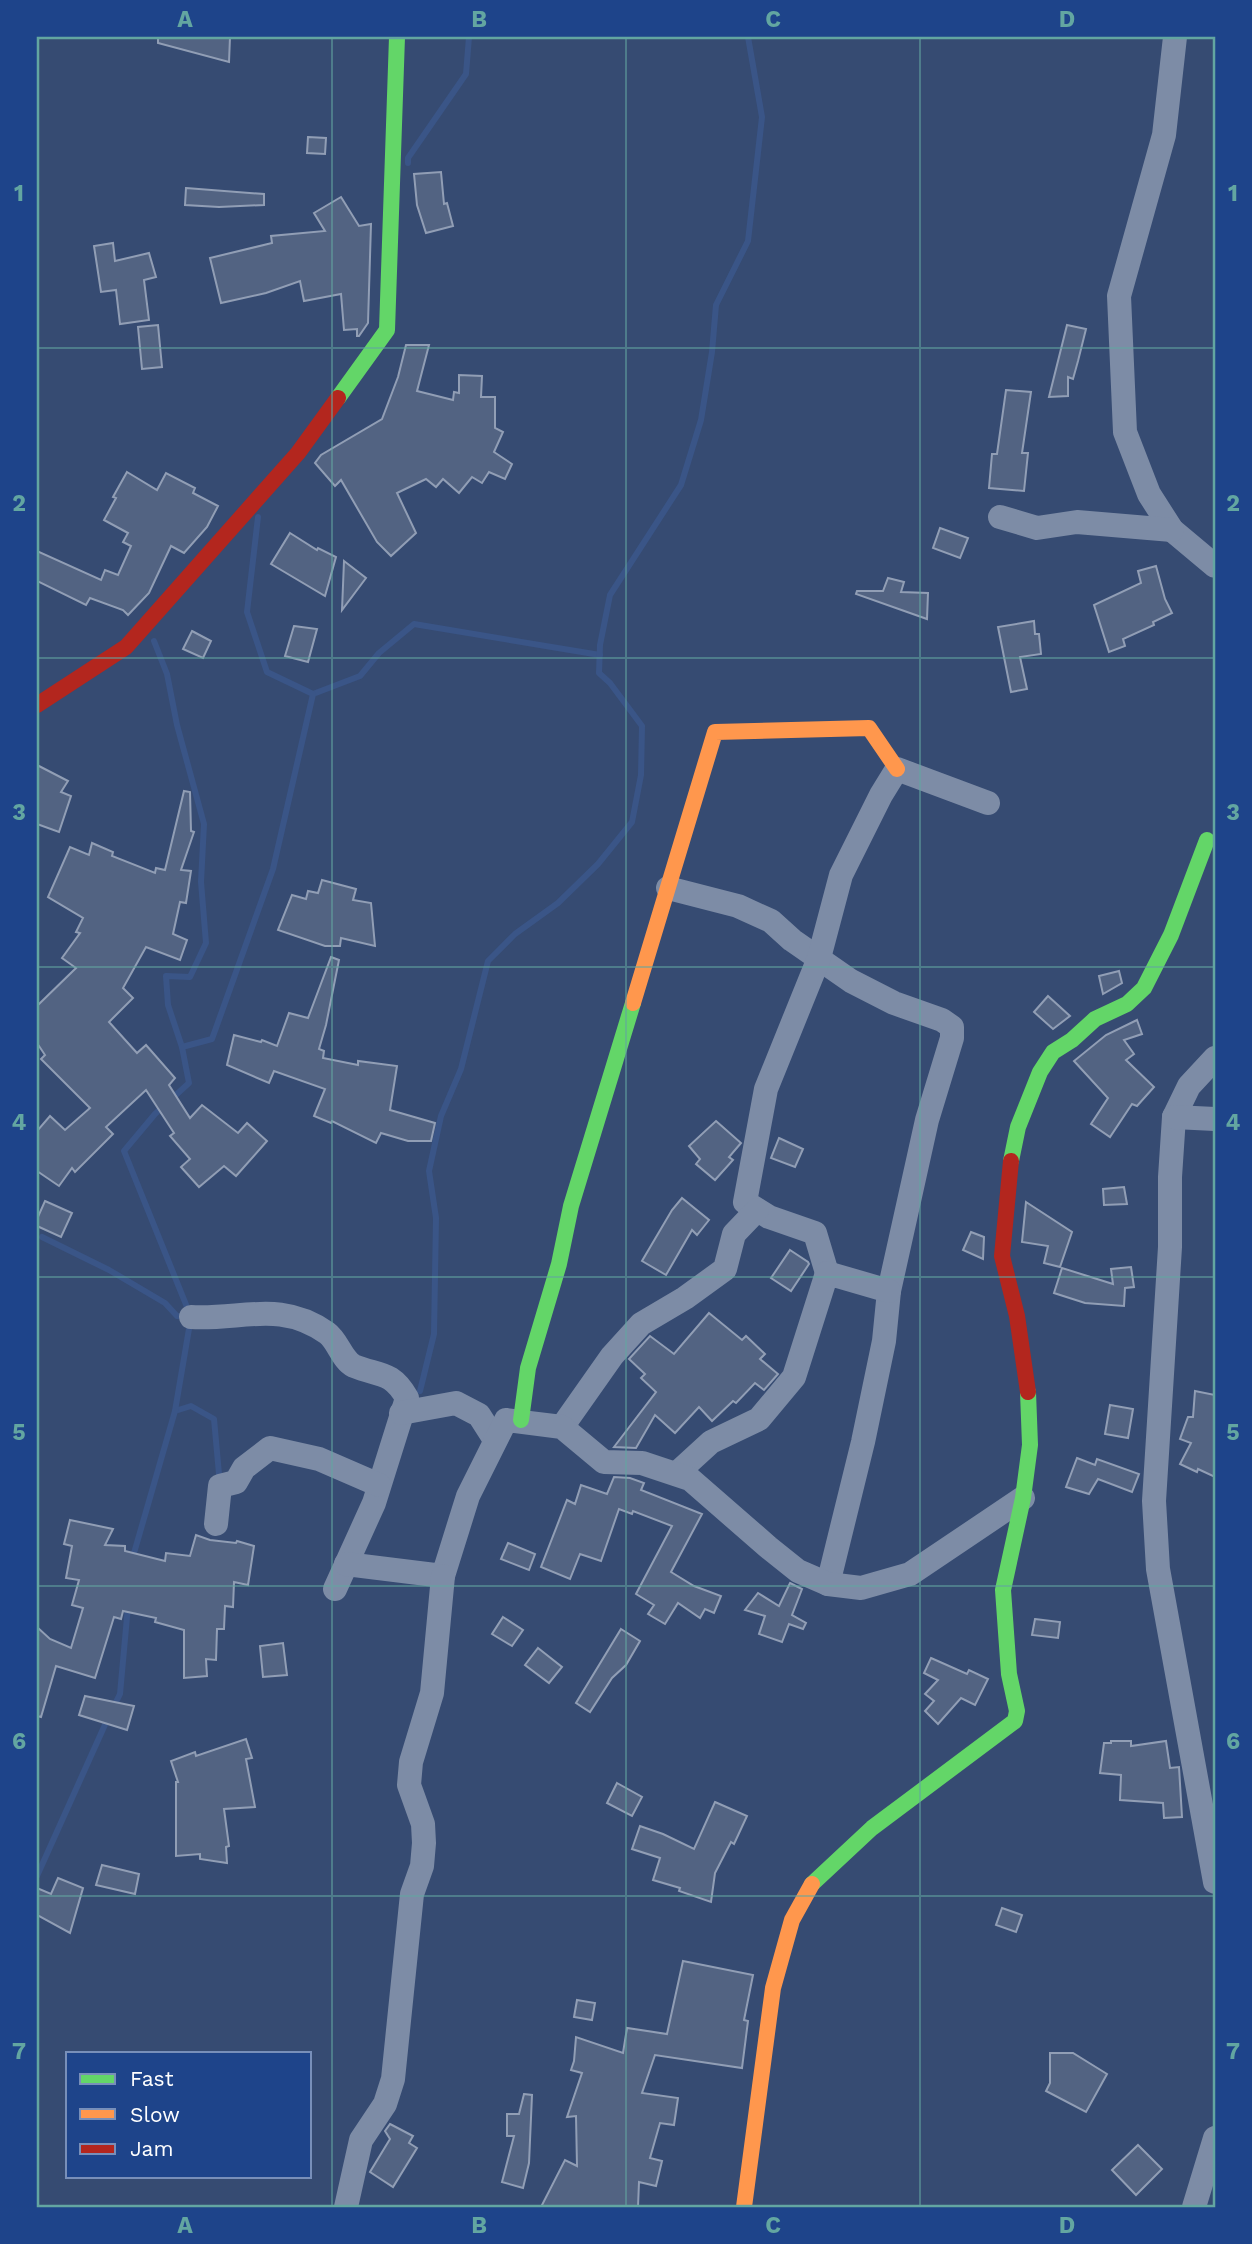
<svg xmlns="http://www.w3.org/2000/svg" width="1252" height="2244" font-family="'Work Sans',sans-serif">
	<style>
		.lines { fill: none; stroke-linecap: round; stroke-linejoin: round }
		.stream { stroke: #3a5587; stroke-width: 6 }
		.building { fill: #526382; stroke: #919eb5; stroke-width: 2 }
		.street { stroke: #7d8ca6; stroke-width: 24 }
		.fast { stroke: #63d668; stroke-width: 16 }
		.slow { stroke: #ff974d; stroke-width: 16 }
		.jam { stroke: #b3261e; stroke-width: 16 }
		.grid { fill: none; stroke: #63a6a1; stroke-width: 2; stroke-opacity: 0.55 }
		.neatline { fill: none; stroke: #63a6a1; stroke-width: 2.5 }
		.grid-label { font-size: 23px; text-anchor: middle; font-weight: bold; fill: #63a6a1 }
	</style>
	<rect width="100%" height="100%" fill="#364b72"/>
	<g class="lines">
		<g class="stream">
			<path d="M 408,163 L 408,158 L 466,74 L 469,37"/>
			<path d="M 154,641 L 167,674 L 177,725 L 204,824 L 201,882 L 206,943 L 190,977 L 166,976 L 168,1005 L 182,1047"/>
			<path d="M 313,694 L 360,676 L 379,653 L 414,624 L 600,655"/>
			<path d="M 42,1237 L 109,1270 L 165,1303 L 177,1316 L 186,1317"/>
			<path d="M 189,1312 L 124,1151 L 155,1114 L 189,1083 L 182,1047 L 212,1039 L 273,869 L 313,694 L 267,672 L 247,612 L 258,517"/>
			<path d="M 420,1391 L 434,1334 L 436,1218 L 429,1171 L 441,1116 L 461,1069 L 488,961 L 515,934 L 558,903 L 598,864 L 632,822 L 641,775 L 642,726 L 610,683 L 599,673 L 600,645 L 610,595 L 681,485 L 701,420 L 712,352 L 716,305 L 748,241 L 762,117 L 748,37"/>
			<path d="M 175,1411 L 191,1406 L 214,1419 L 219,1474"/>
			<path d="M 132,1560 L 175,1411 L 190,1323"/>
			<path d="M 113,1708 L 120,1694 L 128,1606"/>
			<path d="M 37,1876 L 108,1718"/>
		</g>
	</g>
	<g class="building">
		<path d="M 158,37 L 230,37 L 229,62 L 158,43 Z"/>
		<path d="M 308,137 L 326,138 L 325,154 L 307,153 Z"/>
		<path d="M 441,172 L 444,204 L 447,203 L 453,226 L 426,233 L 417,205 L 414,174 Z"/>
		<path d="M 186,188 L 264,194 L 264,205 L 219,207 L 185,205 Z"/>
		<path d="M 341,197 L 359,226 L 371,224 L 368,323 L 359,336 L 357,336 L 357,329 L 344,330 L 341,294 L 304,301 L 300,281 L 266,293 L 221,303 L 210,258 L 272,243 L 271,236 L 325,231 L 314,213 Z"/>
		<path d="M 113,243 L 115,261 L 149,253 L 156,277 L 144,280 L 149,320 L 120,324 L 116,290 L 101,292 L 94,246 Z"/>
		<path d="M 158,325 L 162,367 L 142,369 L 138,327 Z"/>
		<path d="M 1067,325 L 1086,329 L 1078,361 L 1073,379 L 1068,377 L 1068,396 L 1049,397 Z"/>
		<path d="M 406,345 L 429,345 L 417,391 L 453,400 L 454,392 L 459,393 L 459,375 L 482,376 L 481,397 L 495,397 L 495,428 L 503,432 L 494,452 L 512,464 L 505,479 L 489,472 L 482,483 L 472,477 L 459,493 L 443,479 L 436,487 L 426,479 L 397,493 L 416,533 L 391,556 L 377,542 L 341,480 L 335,486 L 315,463 L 321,455 L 382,419 L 398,377 Z"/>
		<path d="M 1006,390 L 1031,392 L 1022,453 L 1028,453 L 1024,491 L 989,488 L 992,454 L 997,454 Z"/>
		<path d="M 127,472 L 157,490 L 166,473 L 195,488 L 193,493 L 218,506 L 207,527 L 184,553 L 171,546 L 149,593 L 128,615 L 123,610 L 90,598 L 86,605 L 37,581 L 37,551 L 101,580 L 105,570 L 118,575 L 131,546 L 123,542 L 128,533 L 104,520 L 116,498 L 113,497 Z"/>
		<path d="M 940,528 L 968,538 L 960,558 L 933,548 Z"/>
		<path d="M 290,533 L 317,550 L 318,548 L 336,557 L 325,596 L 271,564 Z"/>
		<path d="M 344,561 L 366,578 L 342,610 Z"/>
		<path d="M 1156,566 L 1165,599 L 1172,613 L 1153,622 L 1154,625 L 1123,639 L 1125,646 L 1109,652 L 1094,605 L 1141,583 L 1138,571 Z"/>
		<path d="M 888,578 L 904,582 L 901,592 L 928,593 L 927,619 L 856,594 L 857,591 L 883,591 Z"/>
		<path d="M 1034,621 L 1035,634 L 1039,634 L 1041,654 L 1020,657 L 1027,689 L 1011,692 L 998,627 Z"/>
		<path d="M 294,626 L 317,629 L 308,662 L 285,656 Z"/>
		<path d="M 192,631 L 211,641 L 203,658 L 183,649 Z"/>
		<path d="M 37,765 L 68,781 L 61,792 L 71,796 L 59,832 L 37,824 Z"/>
		<path d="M 184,791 L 190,792 L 191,831 L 194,832 L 181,870 L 191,871 L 186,903 L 180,902 L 173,934 L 187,940 L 180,960 L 146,947 L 123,988 L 133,998 L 109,1022 L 137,1053 L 146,1045 L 175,1078 L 169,1085 L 190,1118 L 202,1105 L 238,1133 L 247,1123 L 267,1141 L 236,1176 L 224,1166 L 199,1187 L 181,1167 L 190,1159 L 170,1136 L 174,1133 L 146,1090 L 106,1127 L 113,1134 L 75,1172 L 72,1168 L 59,1186 L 37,1171 L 37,1131 L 50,1116 L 65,1130 L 90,1108 L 41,1059 L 45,1055 L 37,1043 L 37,1006 L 76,968 L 62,958 L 80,933 L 76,932 L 83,918 L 48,897 L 70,847 L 89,855 L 92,843 L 113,852 L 112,856 L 155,873 L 156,868 L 165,870 Z"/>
		<path d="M 322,880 L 356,889 L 353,900 L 371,903 L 375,946 L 341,938 L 340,946 L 325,946 L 278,930 L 292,895 L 306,899 L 308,891 L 318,893 Z"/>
		<path d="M 331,957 L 339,960 L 326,1025 L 319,1049 L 324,1051 L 323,1058 L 358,1065 L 358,1061 L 397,1066 L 390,1110 L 435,1123 L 431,1141 L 408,1141 L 381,1133 L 376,1143 L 332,1121 L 331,1123 L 314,1116 L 325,1089 L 274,1071 L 269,1083 L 227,1065 L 234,1035 L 261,1042 L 262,1040 L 277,1046 L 289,1013 L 308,1018 Z"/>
		<path d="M 1119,971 L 1122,983 L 1103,994 L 1099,976 Z"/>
		<path d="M 1048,996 L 1070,1016 L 1053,1029 L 1034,1012 Z"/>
		<path d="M 1137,1020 L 1142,1034 L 1124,1040 L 1134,1054 L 1126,1060 L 1154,1087 L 1137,1106 L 1132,1104 L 1110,1137 L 1091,1124 L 1108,1098 L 1074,1061 L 1106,1035 Z"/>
		<path d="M 716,1121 L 741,1143 L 729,1157 L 733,1160 L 715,1180 L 696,1164 L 700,1159 L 689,1146 Z"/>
		<path d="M 779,1138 L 803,1149 L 795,1167 L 771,1158 Z"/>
		<path d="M 1124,1187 L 1127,1204 L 1104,1205 L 1103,1189 Z"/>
		<path d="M 682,1198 L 709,1220 L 697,1235 L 692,1230 L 666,1275 L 642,1261 L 672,1210 Z"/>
		<path d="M 45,1201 L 72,1213 L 61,1237 L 37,1226 L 37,1219 Z"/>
		<path d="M 1026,1202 L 1072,1232 L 1060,1267 L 1044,1263 L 1048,1246 L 1022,1242 Z"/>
		<path d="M 971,1232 L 984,1237 L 983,1259 L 963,1250 Z"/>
		<path d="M 790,1250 L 808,1262 L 809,1264 L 791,1291 L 771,1278 Z"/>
		<path d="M 1131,1267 L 1134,1287 L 1125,1288 L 1124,1306 L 1085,1303 L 1054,1293 L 1062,1268 L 1113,1284 L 1111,1269 Z"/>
		<path d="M 709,1313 L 742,1340 L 746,1336 L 765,1354 L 760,1359 L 778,1374 L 764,1390 L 755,1383 L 736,1403 L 733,1401 L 712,1421 L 699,1407 L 675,1433 L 655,1415 L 636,1448 L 614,1447 L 656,1392 L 641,1378 L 645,1374 L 629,1359 L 650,1336 L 674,1354 Z"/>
		<path d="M 1195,1391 L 1215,1395 L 1215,1477 L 1198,1469 L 1197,1472 L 1180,1464 L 1191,1443 L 1180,1439 L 1188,1417 L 1193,1417 Z"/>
		<path d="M 1110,1405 L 1133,1409 L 1128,1438 L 1105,1434 Z"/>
		<path d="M 1077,1458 L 1095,1465 L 1097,1459 L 1139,1474 L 1132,1492 L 1098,1479 L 1089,1494 L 1066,1487 Z"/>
		<path d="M 614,1477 L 630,1478 L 644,1483 L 641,1490 L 702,1514 L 671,1572 L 694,1586 L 721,1596 L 714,1613 L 705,1609 L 700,1618 L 678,1603 L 665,1624 L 648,1614 L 654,1605 L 636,1594 L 672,1526 L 633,1511 L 632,1514 L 619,1509 L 601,1561 L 580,1554 L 570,1579 L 541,1567 L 567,1500 L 575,1504 L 581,1485 L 607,1494 Z"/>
		<path d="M 70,1520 L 113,1529 L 105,1545 L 125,1546 L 125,1551 L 165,1561 L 166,1553 L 190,1556 L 196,1535 L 210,1540 L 236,1543 L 237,1541 L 254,1546 L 248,1585 L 234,1582 L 233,1607 L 225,1606 L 224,1629 L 217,1629 L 216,1660 L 206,1659 L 207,1676 L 184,1678 L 184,1630 L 155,1622 L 156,1618 L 123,1611 L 121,1619 L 114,1617 L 95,1678 L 56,1666 L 41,1717 L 37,1716 L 37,1627 L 50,1639 L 71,1648 L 83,1608 L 72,1605 L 79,1580 L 66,1578 L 72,1546 L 64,1544 Z"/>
		<path d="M 508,1543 L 535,1554 L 529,1570 L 501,1559 Z"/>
		<path d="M 790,1583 L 802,1589 L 792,1615 L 806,1623 L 803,1629 L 789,1624 L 782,1642 L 759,1634 L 765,1616 L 745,1610 L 758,1593 L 779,1606 Z"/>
		<path d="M 503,1617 L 523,1630 L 512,1646 L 492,1634 Z"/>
		<path d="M 1035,1619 L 1060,1622 L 1058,1638 L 1032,1635 Z"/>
		<path d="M 621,1629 L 640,1641 L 626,1665 L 612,1678 L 590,1712 L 576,1703 Z"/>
		<path d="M 283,1643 L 287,1675 L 263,1677 L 260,1646 Z"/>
		<path d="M 538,1648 L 562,1667 L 549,1683 L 525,1665 Z"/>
		<path d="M 931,1658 L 967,1674 L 969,1670 L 988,1679 L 975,1705 L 961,1698 L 938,1724 L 925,1711 L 934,1701 L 925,1694 L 938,1680 L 924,1673 Z"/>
		<path d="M 85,1696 L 134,1706 L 127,1730 L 79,1715 Z"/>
		<path d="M 246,1739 L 252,1758 L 246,1759 L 255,1807 L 224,1809 L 229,1846 L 226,1847 L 227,1863 L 200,1859 L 200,1854 L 176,1856 L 176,1782 L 178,1782 L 171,1761 L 195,1752 L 196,1756 Z"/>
		<path d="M 1111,1741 L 1131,1741 L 1131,1746 L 1166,1741 L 1170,1768 L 1179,1767 L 1182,1817 L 1164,1818 L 1163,1803 L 1120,1800 L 1121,1775 L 1100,1773 L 1104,1743 L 1111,1743 Z"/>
		<path d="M 617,1783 L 642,1797 L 632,1816 L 607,1803 Z"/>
		<path d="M 715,1802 L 747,1816 L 734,1844 L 731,1842 L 715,1873 L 711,1902 L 679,1891 L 680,1888 L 653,1880 L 660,1858 L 632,1849 L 640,1826 L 663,1834 L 694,1849 Z"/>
		<path d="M 102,1865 L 139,1874 L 135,1894 L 96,1885 Z"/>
		<path d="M 58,1878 L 83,1888 L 70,1933 L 37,1915 L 37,1888 L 51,1894 Z"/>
		<path d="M 1002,1908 L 1022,1915 L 1016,1932 L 996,1925 Z"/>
		<path d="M 683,1961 L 753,1975 L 744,2020 L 748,2021 L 742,2068 L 655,2055 L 642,2093 L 678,2098 L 674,2125 L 660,2123 L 650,2158 L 662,2161 L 656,2186 L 639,2182 L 638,2207 L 541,2207 L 565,2160 L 577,2166 L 576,2116 L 567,2117 L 582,2073 L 571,2070 L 574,2061 L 576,2037 L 623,2053 L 627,2028 L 667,2034 Z"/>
		<path d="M 577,2000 L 595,2003 L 592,2020 L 574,2017 Z"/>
		<path d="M 1050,2053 L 1073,2053 L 1107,2074 L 1086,2112 L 1046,2091 L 1050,2083 Z"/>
		<path d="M 524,2094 L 532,2095 L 529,2163 L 523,2188 L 502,2182 L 514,2136 L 507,2136 L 507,2114 L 519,2114 Z"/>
		<path d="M 390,2124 L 413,2136 L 409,2143 L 417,2148 L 393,2187 L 370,2172 L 390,2139 L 385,2131 Z"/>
		<path d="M 1138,2145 L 1162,2169 L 1136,2195 L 1112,2170 Z"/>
	</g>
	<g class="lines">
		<g class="street">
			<path d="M 1175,37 L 1164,135 L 1119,296 L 1125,432 L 1149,494 L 1172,530 L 1215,566"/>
			<path d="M 1000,517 L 1037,528 L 1077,522 L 1172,530"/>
			<path d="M 668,888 L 738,906 L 771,921 L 792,940 L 851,981 L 894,1003 L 942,1020 L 952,1027 L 952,1038 L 927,1120 L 889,1291 L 884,1341 L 863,1442 L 828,1584"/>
			<path d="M 1215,1058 L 1189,1086 L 1174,1117 L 1170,1177 L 1170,1247 L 1154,1501 L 1158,1569 L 1215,1882"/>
			<path d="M 1174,1117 L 1215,1119"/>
			<path d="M 827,1273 L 815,1233 L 769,1217 L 745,1202 L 766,1089 L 819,958 L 841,875 L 881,795 L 897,769 L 988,803"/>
			<path d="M 191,1317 C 242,1320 280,1300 327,1333 C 338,1341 342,1360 354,1366 C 378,1376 391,1370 407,1398 L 374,1503 L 335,1589"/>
			<path d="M 401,1413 L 456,1403 L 479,1415 L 495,1440"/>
			<path d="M 562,1427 L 612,1356 L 641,1324 L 685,1298 L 725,1269 L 734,1234 L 757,1210"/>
			<path d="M 676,1474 L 711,1442 L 759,1419 L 794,1377 L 827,1273 L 889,1291"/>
			<path d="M 216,1524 L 220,1486 L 236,1482 L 244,1468 L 270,1448 L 319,1459 L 379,1485"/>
			<path d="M 346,1564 L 443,1576 L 468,1496 L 506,1420 L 562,1427 L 604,1462 L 642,1463 L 690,1479 L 768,1547 L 798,1571 L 828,1584 L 861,1588 L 910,1574 L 1023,1498"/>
			<path d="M 346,2207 L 361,2140 L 385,2104 L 393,2079 L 412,1894 L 422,1866 L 424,1843 L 423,1824 L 409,1785 L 411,1762 L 432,1693 L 443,1576"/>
			<path d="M 1194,2207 L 1215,2138"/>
		</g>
		<g class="fast">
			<path d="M 338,398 L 387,330 L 397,37"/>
			<path d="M 1011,1161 L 1018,1127 L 1040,1072 L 1053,1052 L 1072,1040 L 1095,1019 L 1127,1004 L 1144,988 L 1171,935 L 1207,840"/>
			<path d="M 521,1420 L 528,1368 L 559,1264 L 571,1206 L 633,1003"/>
			<path d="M 812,1884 L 872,1828 L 1015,1721 L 1017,1711 L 1009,1674 L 1003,1590 L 1023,1498 L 1030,1445 L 1028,1392"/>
		</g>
		<g class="slow">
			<path d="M 633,1003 L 715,732 L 869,728 L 897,769"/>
			<path d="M 744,2207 L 773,1988 L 792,1920 L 812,1884"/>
		</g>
		<g class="jam">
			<path d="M 37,705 L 126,647 L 298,453 L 338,398"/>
			<path d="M 1011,1161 L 1002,1256 L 1017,1316 L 1028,1392"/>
		</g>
	</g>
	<path class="grid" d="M 332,37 L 332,2207M 626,37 L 626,2207M 920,37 L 920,2207M 37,348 L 1215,348M 37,658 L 1215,658M 37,967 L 1215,967M 37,1277 L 1215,1277M 37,1586 L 1215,1586M 37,1896 L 1215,1896"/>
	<rect width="1252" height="2244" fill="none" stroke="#1e448a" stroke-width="77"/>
	<rect x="66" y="2052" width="245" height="126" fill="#1e448a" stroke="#788fb9" stroke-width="2"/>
	<rect x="80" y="2074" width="35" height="10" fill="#63d668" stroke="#788fb9" stroke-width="2"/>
	<text x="130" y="2086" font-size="21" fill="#ffffff">Fast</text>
	<rect x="80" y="2109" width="35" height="10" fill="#ff974d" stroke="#788fb9" stroke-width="2"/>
	<text x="130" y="2122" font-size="21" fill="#ffffff">Slow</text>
	<rect x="80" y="2144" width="35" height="10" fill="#b3261e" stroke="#788fb9" stroke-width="2"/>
	<text x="130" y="2156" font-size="21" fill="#ffffff">Jam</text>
	<rect x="38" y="38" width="1176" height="2168" class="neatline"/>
	<g class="grid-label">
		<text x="185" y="27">A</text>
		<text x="479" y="27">B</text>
		<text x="773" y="27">C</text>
		<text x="1067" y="27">D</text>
		<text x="19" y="201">1</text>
		<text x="1233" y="201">1</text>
		<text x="19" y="511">2</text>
		<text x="1233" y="511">2</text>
		<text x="19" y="820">3</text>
		<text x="1233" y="820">3</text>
		<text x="19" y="1130">4</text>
		<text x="1233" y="1130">4</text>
		<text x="19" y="1440">5</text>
		<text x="1233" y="1440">5</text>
		<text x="19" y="1749">6</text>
		<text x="1233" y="1749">6</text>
		<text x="19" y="2059">7</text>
		<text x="1233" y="2059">7</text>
		<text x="185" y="2233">A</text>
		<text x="479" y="2233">B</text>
		<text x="773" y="2233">C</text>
		<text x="1067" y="2233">D</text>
	</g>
</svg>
